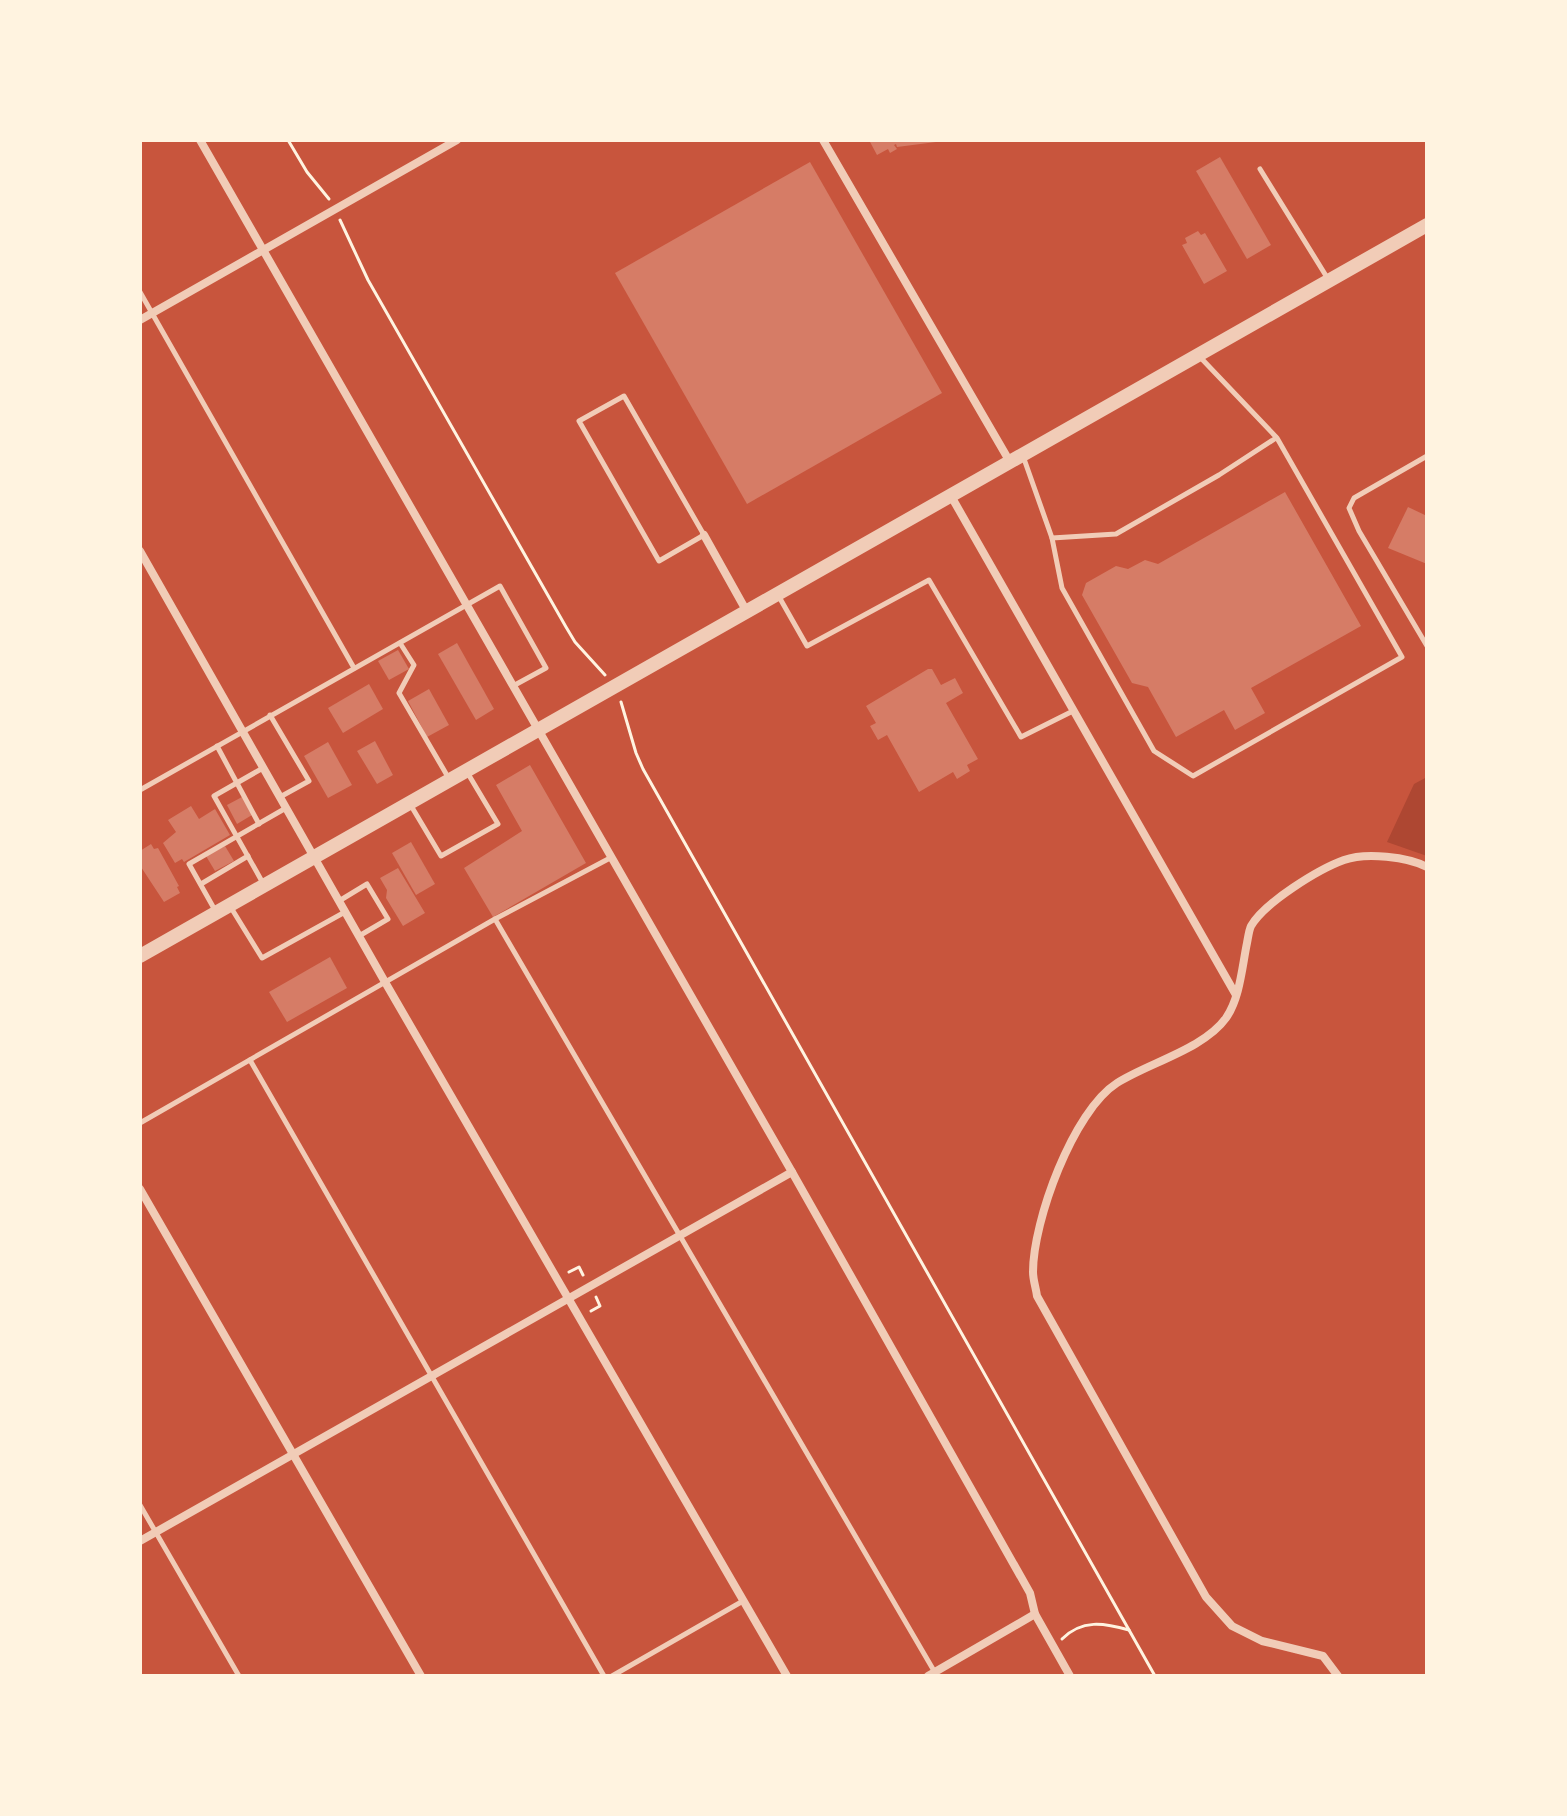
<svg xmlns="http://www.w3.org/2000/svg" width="1567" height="1816" font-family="Montserrat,sans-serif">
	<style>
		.green { fill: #ae4732 }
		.building { fill: #d67c66 }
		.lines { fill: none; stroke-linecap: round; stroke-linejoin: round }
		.path { stroke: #fff3e0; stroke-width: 3 }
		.service { stroke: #f1ccb7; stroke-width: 5 }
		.minor { stroke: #f1ccb7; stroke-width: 8 }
		.tertiary { stroke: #f1ccb7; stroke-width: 14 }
	</style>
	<rect width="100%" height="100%" fill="#c8553d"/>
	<path class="green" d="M 1427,777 L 1427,856 L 1387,842 L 1414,784 Z"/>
	<g class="building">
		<path d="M 869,140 L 936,140 L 936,142 L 897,147 L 896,144 L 894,145 L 897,149 L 890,153 L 888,149 L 877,155 Z"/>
		<path d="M 1220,157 L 1271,245 L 1247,259 L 1196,171 Z"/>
		<path d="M 810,162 L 942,393 L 747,504 L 615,273 Z"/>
		<path d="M 1198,231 L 1201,235 L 1205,233 L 1227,271 L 1204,284 L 1182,245 L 1187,243 L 1185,238 Z"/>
		<path d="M 1285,492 L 1361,626 L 1251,688 L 1265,713 L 1235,730 L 1224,710 L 1176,737 L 1148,687 L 1132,683 L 1082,595 L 1086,583 L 1116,566 L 1128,569 L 1145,560 L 1158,564 Z"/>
		<path d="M 1408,507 L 1427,516 L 1427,564 L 1388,548 Z"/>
		<path d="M 457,643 L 494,709 L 476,720 L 438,654 Z"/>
		<path d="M 398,650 L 409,669 L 389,680 L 378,661 Z"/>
		<path d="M 928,669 L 932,669 L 941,685 L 955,678 L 963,693 L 946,703 L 978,759 L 967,765 L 970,771 L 957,779 L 953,772 L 919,792 L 887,735 L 878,740 L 870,726 L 876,723 L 866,706 Z"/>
		<path d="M 369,684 L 383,709 L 343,733 L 328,708 Z"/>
		<path d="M 429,689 L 449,725 L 427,737 L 408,701 Z"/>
		<path d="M 375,741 L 393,775 L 377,784 L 357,751 Z"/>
		<path d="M 328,742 L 352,785 L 328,798 L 304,756 Z"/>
		<path d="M 530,765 L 586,863 L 493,917 L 464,868 L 522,831 L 496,785 Z"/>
		<path d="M 242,797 L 252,815 L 237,824 L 227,805 Z"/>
		<path d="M 191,806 L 199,819 L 215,809 L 230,835 L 184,862 L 182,859 L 175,863 L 163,843 L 176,832 L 168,820 Z"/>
		<path d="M 411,842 L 435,884 L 416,895 L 392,853 Z"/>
		<path d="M 151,844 L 154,849 L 158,848 L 179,886 L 177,887 L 180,893 L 164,902 L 141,867 L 140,851 Z"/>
		<path d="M 225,846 L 234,861 L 215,871 L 206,856 Z"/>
		<path d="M 398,868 L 425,913 L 403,926 L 386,898 L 387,890 L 380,878 Z"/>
		<path d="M 330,957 L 347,988 L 287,1022 L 269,992 Z"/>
	</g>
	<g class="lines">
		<g class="path">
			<path d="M 288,140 L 307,172 L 329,199"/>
			<path d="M 340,220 L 368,280 L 566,627 L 575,642 L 605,675"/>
			<path d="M 621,702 L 636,753 L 643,769 L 1155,1676"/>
			<path d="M 569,1272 L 579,1267 L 583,1275"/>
			<path d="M 591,1311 L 600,1306 L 596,1297"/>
			<path d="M 1062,1639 C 1082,1619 1104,1623 1129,1630"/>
		</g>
		<g class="service">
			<path d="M 1260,169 L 1328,279"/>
			<path d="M 140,292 L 354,668"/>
			<path d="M 624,396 L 704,535 L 659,561 L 579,421 Z"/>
			<path d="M 1023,456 L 1052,538 L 1062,588 L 1154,751 L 1193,776 L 1402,657 L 1277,438 L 1199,356"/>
			<path d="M 1427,456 L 1354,498 L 1349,508 L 1359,531 L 1427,646"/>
			<path d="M 1052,538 L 1116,534 L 1219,475 L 1276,438"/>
			<path d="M 778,595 L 807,646 L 929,580 L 1021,737 L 1073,711"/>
			<path d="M 400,643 L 414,665 L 399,693 L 448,777"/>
			<path d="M 270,715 L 309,781 L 280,797"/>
			<path d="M 217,746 L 259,824"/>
			<path d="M 263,768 L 214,796 L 264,885"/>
			<path d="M 140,790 L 500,586 L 546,668 L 513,686"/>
			<path d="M 410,804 L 441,856 L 498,824 L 467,772"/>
			<path d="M 201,884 L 248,856"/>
			<path d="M 339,901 L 367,884 L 388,919 L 359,936"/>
			<path d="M 230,906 L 262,958 L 345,912"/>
			<path d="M 216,912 L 189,864 L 286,808"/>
			<path d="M 495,919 L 937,1676"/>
			<path d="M 250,1060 L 604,1676"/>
			<path d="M 140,1123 L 495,919 L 612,857"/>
			<path d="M 140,1505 L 239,1676"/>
			<path d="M 612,1676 L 743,1601"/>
		</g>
		<g class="minor">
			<path d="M 200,140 L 792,1172 L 1030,1593 L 1035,1614 L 1070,1676"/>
			<path d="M 823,140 L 1010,462"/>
			<path d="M 140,320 L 457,140"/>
			<path d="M 951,496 L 1236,995"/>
			<path d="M 704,535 L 747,612"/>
			<path d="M 140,551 L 385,982 L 787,1676"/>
			<path d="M 140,1189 L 421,1676"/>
			<path d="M 140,1541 L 792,1172"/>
			<path d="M 928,1676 L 1035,1614"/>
			<path d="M 1338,1676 L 1323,1656 L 1262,1641 L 1232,1626 L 1206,1597 L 1037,1296 C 1036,1288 1033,1280 1033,1272 C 1033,1221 1073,1111 1117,1083 C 1148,1063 1204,1049 1226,1018 C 1240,998 1242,967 1247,943 C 1248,938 1249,930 1251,926 C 1265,902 1319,869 1344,860 C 1366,852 1408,857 1427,867"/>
		</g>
		<path class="tertiary" d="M 140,956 L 1427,225"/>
	</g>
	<rect width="1567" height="1816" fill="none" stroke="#fff3e0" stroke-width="284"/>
</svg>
